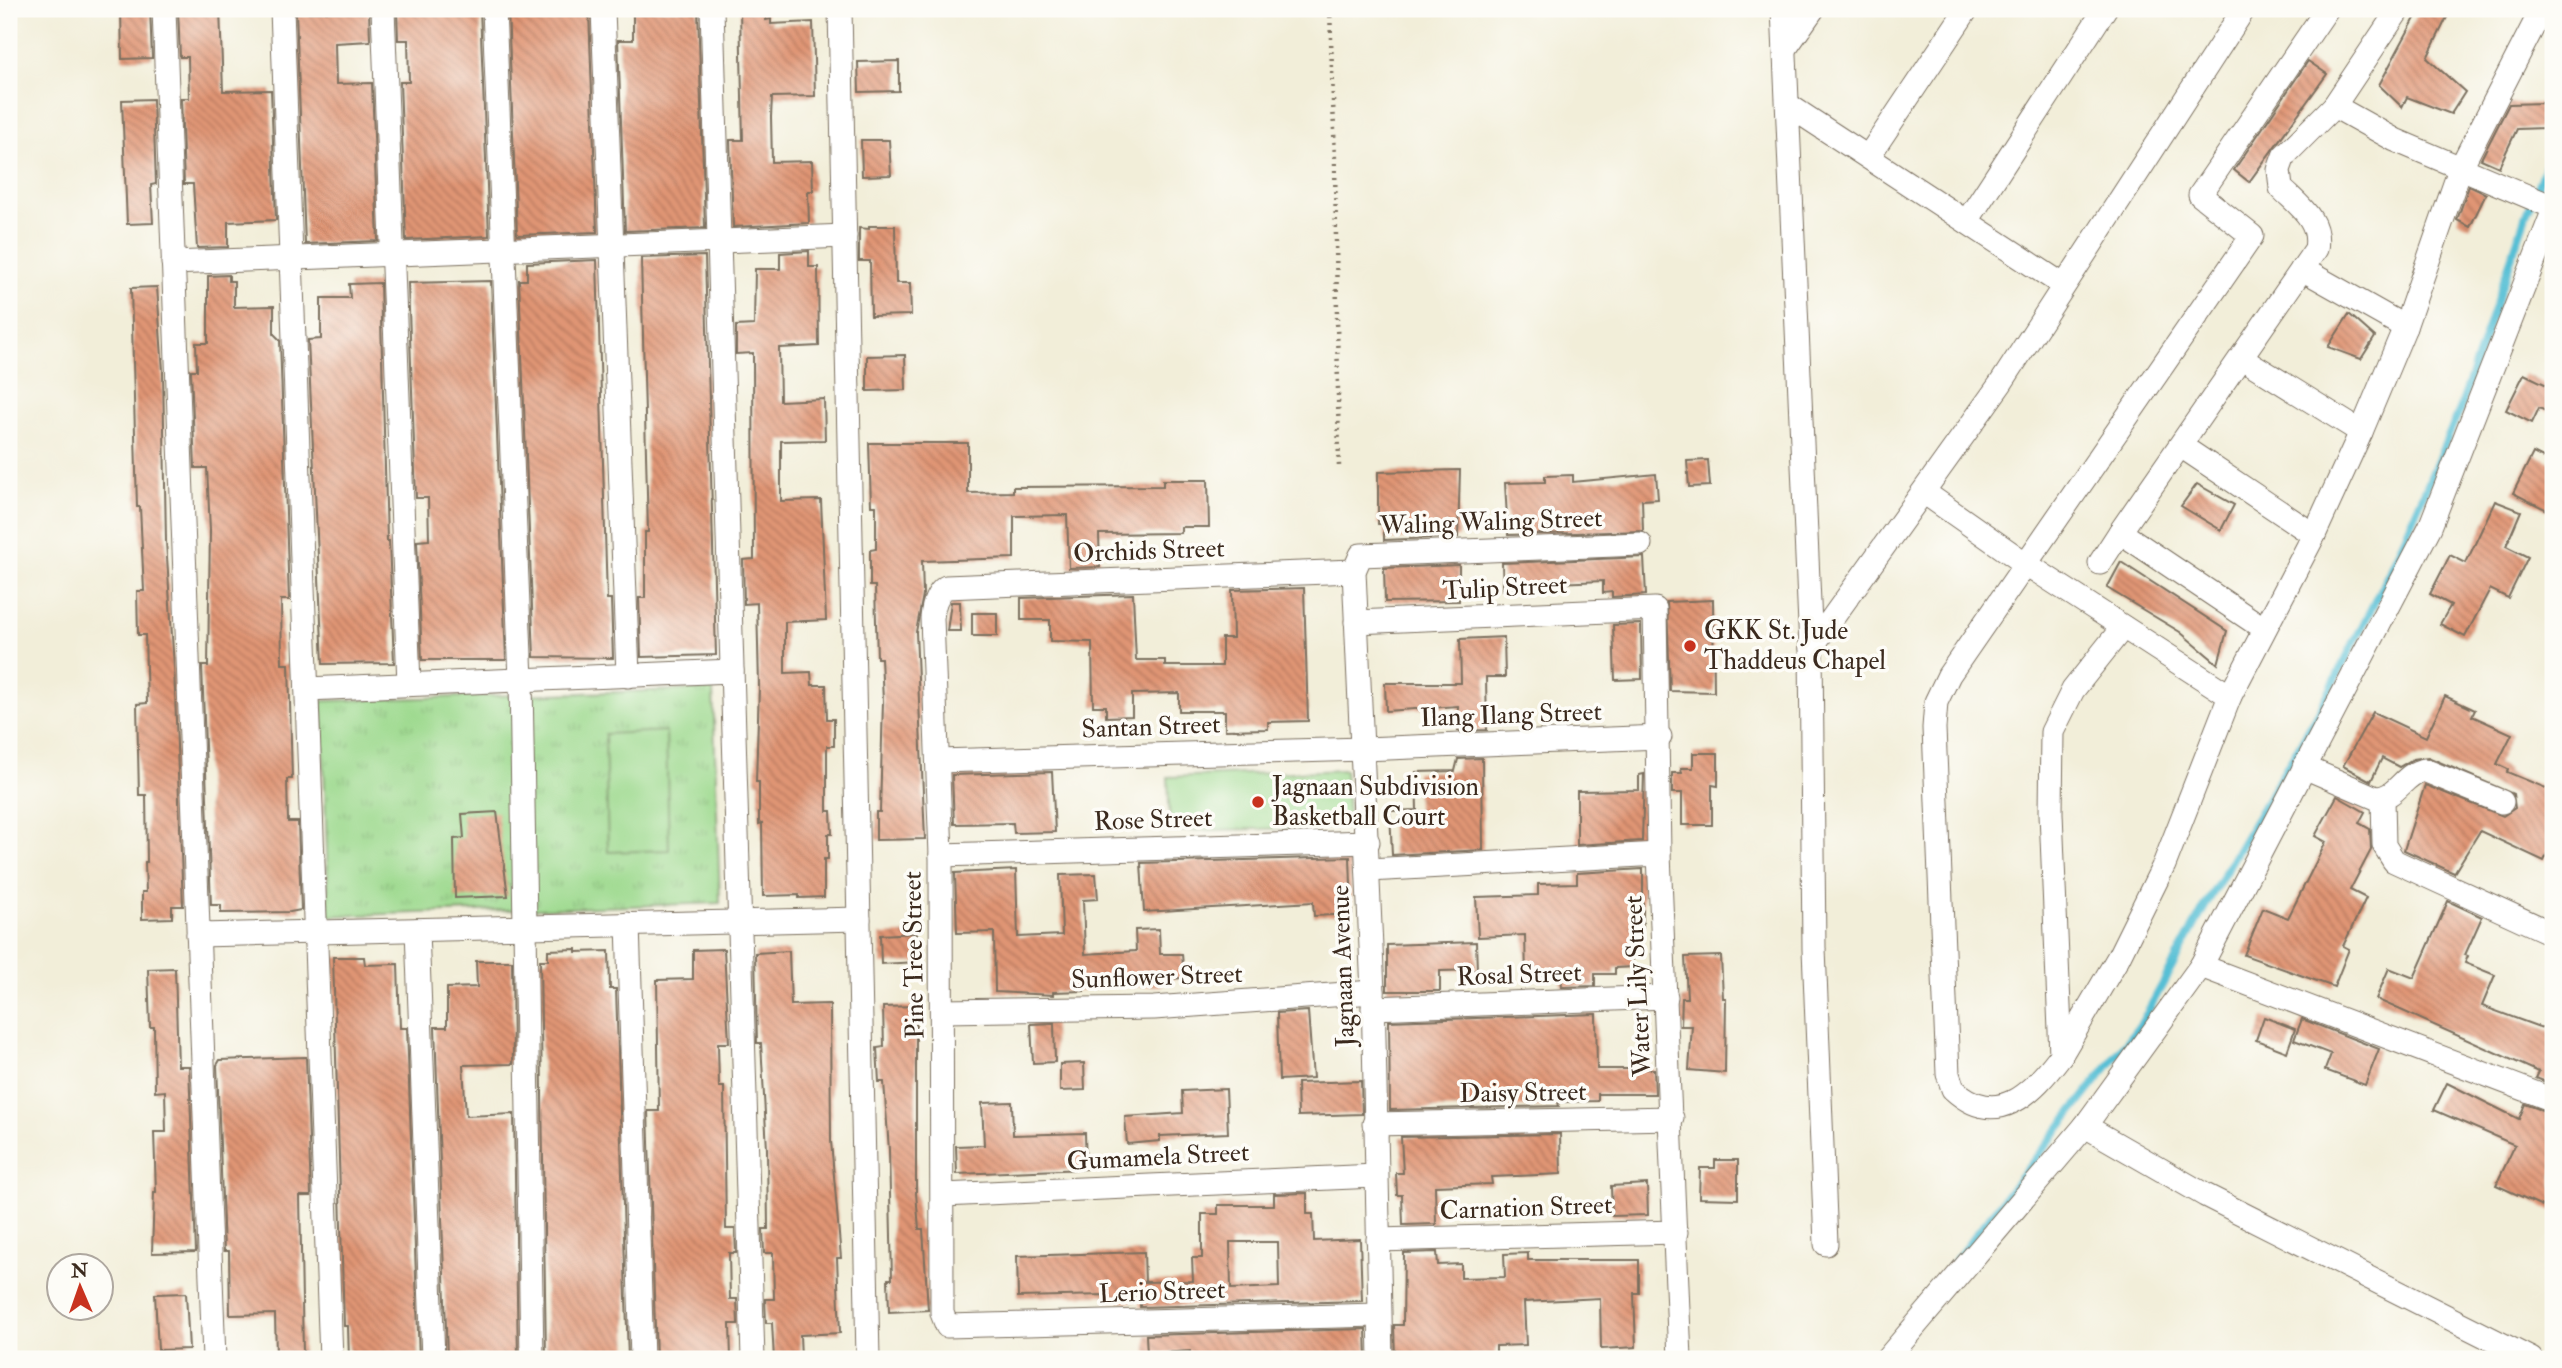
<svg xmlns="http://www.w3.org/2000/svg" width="2562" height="1368" font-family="'IM FELL Double Pica',serif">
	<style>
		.park { fill: url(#park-tufts); stroke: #6c8256; stroke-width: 2 }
		.garden { fill: #9cd98d; stroke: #6c8256; stroke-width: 2 }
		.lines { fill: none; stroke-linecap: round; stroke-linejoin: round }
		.stream { stroke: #57bfd5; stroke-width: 8 }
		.building { fill: url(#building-back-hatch); fill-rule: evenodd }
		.minor-casing { stroke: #7b6f5f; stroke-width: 25 }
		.path { stroke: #7b6f5f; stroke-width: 4.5; stroke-dasharray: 2 5; stroke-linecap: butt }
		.minor { stroke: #fff; stroke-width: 23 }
		.poi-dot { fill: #c8321e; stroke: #fdfcf7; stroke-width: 2.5 }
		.labels { text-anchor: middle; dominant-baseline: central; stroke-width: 7; stroke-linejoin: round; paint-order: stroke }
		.street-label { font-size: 26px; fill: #3b2a1e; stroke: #fdfcf7 }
		.poi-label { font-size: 26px; fill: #3b2a1e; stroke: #fdfcf7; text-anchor: start }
	</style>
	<defs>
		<pattern id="park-tufts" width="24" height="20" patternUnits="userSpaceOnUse" patternTransform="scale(1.75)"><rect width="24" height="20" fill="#9cd98d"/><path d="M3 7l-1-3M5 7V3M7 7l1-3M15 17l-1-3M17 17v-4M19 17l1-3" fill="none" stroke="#87ba79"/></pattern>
		<pattern id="building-back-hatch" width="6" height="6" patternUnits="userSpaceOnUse" patternTransform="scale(1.75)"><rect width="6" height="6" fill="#e09574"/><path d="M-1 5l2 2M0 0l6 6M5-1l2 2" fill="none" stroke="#b77a5f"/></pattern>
	</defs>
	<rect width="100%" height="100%" fill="#fdfcf7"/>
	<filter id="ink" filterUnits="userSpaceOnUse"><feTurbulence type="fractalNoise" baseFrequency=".0143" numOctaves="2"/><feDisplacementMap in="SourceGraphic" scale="14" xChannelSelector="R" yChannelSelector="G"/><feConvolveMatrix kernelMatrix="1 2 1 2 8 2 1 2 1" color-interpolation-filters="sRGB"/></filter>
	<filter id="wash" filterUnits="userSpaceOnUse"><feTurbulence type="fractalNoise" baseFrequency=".00686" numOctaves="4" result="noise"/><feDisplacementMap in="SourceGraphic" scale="28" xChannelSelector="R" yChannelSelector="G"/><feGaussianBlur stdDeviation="1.57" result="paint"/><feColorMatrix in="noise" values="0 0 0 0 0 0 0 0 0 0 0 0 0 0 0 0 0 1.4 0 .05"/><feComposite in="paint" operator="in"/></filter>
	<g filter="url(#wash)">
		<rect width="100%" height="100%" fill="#f2eed9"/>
		<path class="park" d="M 713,689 L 720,903 L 329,916 L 322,701 Z"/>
		<g class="garden">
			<path d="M 666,731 L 669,850 L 608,852 L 605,734 Z"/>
			<path d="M 1345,770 L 1349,827 L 1170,831 L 1168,777 Z"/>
		</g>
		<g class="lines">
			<path class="stream" d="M 1949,1269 L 2141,1024 L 2204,908 L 2319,712 L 2393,565 L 2460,409 L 2526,215 L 2553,148"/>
		</g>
		<g id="blocks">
			<g class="building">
				<path d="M 121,9 L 150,9 L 152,58 L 122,59 Z"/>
				<path d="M 178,9 L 220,9 L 223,91 L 271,90 L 276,220 L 228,222 L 228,247 L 197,248 L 193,184 L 184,184 L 181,98 L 189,98 L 188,57 L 180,57 Z"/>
				<path d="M 340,9 L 369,9 L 370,41 L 335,43 L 336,84 L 372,83 L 378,241 L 305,244 L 296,12 L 340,11 Z"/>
				<path d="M 468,9 L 480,9 L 489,236 L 406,240 L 400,82 L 409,82 L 408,40 L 398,40 L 397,10 Z"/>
				<path d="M 508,9 L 589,11 L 597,232 L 517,235 Z"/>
				<path d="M 633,9 L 698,9 L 705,228 L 625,231 L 618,40 L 633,40 Z"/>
				<path d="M 740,9 L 766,9 L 766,20 L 771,19 L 771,24 L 813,22 L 815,96 L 772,97 L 771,117 L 772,162 L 812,161 L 813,191 L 808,191 L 809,223 L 733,227 L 730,140 L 743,140 Z"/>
				<path d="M 2420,9 L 2451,9 L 2427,58 L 2465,92 L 2451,114 L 2407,97 L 2402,107 L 2379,85 Z"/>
				<path d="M 899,61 L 899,91 L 859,92 L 858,62 Z"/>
				<path d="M 2308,61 L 2327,74 L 2249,182 L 2234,170 Z"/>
				<path d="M 153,99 L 156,184 L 151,185 L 153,223 L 127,224 L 122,100 Z"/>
				<path d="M 2544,103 L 2545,128 L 2517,129 L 2499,167 L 2481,159 L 2509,104 Z"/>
				<path d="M 861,140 L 889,140 L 891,175 L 862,176 Z"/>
				<path d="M 2469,186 L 2486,194 L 2470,227 L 2457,220 Z"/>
				<path d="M 869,226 L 895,226 L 896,283 L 910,283 L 911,315 L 871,316 L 870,261 L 859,261 L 859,228 L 869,229 Z"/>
				<path d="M 809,251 L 809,267 L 818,267 L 819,346 L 779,348 L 780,401 L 824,399 L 825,440 L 781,441 L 781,501 L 821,500 L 826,620 L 785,622 L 785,673 L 811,672 L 812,685 L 826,685 L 827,719 L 834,719 L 834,746 L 827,746 L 827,811 L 831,811 L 832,834 L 828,834 L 828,859 L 824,859 L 824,897 L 799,898 L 799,895 L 763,896 L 762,823 L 759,824 L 759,782 L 756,782 L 759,686 L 757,603 L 744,604 L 743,560 L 754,559 L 753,353 L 736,354 L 736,326 L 754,325 L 755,269 L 780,269 L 780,253 Z"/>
				<path d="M 705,256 L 716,655 L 641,657 L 639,598 L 645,598 L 645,532 L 648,532 L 641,258 Z"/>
				<path d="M 597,260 L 607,599 L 611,599 L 613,658 L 534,657 L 519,280 L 527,280 L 527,263 Z"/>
				<path d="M 229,275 L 229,281 L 234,281 L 234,307 L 274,306 L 274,334 L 280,340 L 289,600 L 281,600 L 282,664 L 289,664 L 292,779 L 287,779 L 288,822 L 298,822 L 301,910 L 290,912 L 221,913 L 221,905 L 211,905 L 202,666 L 208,666 L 210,530 L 207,468 L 195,468 L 191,370 L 197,370 L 196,343 L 208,343 L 208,276 Z"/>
				<path d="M 491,281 L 506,660 L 422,660 L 417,541 L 429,540 L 428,498 L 416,498 L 408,283 Z"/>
				<path d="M 380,283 L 387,541 L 389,541 L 394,663 L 323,664 L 308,340 L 321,339 L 321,298 L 350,298 L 349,284 Z"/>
				<path d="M 157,287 L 163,371 L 166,541 L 174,667 L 183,906 L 172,906 L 172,918 L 142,919 L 142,892 L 146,892 L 145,862 L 147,862 L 146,795 L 139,795 L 137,704 L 147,703 L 145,635 L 138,635 L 137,591 L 144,591 L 140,507 L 137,507 L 131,288 Z"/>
				<path d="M 2349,314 L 2375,337 L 2361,359 L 2328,347 Z"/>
				<path d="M 905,355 L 906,390 L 867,391 L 867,356 Z"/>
				<path d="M 2524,374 L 2553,388 L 2553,414 L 2539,408 L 2532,423 L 2506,410 Z"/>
				<path d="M 869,443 L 968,443 L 968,493 L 1013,492 L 1013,487 L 1163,486 L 1163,480 L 1208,480 L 1209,527 L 1181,527 L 1181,533 L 1099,534 L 1100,567 L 1069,568 L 1067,515 L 1014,516 L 1014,558 L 922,561 L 923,595 L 916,632 L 925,839 L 876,840 L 876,812 L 880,812 L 883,701 L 881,658 L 877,658 L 875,586 L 870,586 L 870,550 L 876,549 L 876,506 L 871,506 Z"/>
				<path d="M 2533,453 L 2553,463 L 2553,513 L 2513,493 Z"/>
				<path d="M 1708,460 L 1710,486 L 1689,487 L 1687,461 Z"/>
				<path d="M 1460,470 L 1458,537 L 1384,540 L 1384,524 L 1378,524 L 1378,472 Z"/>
				<path d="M 1656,474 L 1658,499 L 1642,500 L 1643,531 L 1508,535 L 1505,483 L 1545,482 L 1545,476 L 1573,475 L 1573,482 Z"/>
				<path d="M 2197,484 L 2234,505 L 2221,530 L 2181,506 Z"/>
				<path d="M 2495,501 L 2521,511 L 2506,546 L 2528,557 L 2508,598 L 2490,589 L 2465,637 L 2440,624 L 2451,605 L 2430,594 L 2450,555 L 2466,563 Z"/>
				<path d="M 1644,557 L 1646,595 L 1612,597 L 1612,592 L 1603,593 L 1603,581 L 1532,584 L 1532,589 L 1503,590 L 1502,563 Z"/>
				<path d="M 2121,562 L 2227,631 L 2218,664 L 2180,632 L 2107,588 Z"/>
				<path d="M 1459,565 L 1459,601 L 1385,602 L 1384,568 Z"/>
				<path d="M 1304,588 L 1308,721 L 1268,722 L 1268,729 L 1225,730 L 1225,711 L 1179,711 L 1179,693 L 1132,694 L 1132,716 L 1106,717 L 1106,706 L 1093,706 L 1092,642 L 1050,641 L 1050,620 L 1021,620 L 1021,598 L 1133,594 L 1136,660 L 1165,660 L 1165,666 L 1222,666 L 1222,638 L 1233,638 L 1232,590 Z"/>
				<path d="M 1713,600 L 1714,692 L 1670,691 L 1667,602 Z"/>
				<path d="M 951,602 L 960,602 L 961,631 L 947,631 Z"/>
				<rect x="972" y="613" width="25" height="23"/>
				<path d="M 1641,624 L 1642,679 L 1615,680 L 1613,625 Z"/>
				<path d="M 1504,637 L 1505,677 L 1486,677 L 1487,730 L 1458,731 L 1458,706 L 1386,711 L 1385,683 L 1461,683 L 1460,639 Z"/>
				<path d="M 2445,696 L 2475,710 L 2472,716 L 2512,734 L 2497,764 L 2508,769 L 2507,772 L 2553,791 L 2553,842 L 2544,861 L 2480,831 L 2454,873 L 2404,850 L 2425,785 L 2503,816 L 2515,808 L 2513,794 L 2428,757 L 2413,759 L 2399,767 L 2382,758 L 2371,781 L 2343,766 L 2373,712 L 2426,737 Z"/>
				<path d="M 1693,753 L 1718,753 L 1718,786 L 1712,785 L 1712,825 L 1682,825 L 1682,793 L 1672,793 L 1672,773 L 1682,773 L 1681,768 L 1693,768 Z"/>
				<path d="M 1482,758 L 1483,850 L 1392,855 L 1390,811 L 1417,810 L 1416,772 L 1455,771 L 1458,759 Z"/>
				<path d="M 1052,772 L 1055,832 L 1014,833 L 1013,823 L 954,824 L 952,775 Z"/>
				<path d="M 1644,774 L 1642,841 L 1577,845 L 1577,791 L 1639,790 L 1639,775 Z"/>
				<path d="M 2337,796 L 2365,812 L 2359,823 L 2370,829 L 2371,850 L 2350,890 L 2366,898 L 2343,946 L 2349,949 L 2334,987 L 2244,955 L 2263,908 L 2288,918 L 2326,842 L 2315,836 Z"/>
				<path d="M 497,812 L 508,896 L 455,898 L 454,839 L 464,838 L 462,814 Z"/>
				<path d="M 1350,857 L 1352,914 L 1314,916 L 1313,902 L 1144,912 L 1141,863 Z"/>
				<path d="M 1643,869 L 1643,929 L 1632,930 L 1633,967 L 1615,968 L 1615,974 L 1595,974 L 1595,986 L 1562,987 L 1561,975 L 1526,976 L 1525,935 L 1478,937 L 1476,897 L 1538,895 L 1538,884 L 1577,883 L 1577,873 Z"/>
				<path d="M 1016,870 L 1018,937 L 1062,935 L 1060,875 L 1096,874 L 1098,899 L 1083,900 L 1085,954 L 1136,951 L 1135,930 L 1159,929 L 1160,954 L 1182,954 L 1184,978 L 1161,979 L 1162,986 L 1084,987 L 1084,991 L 1053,992 L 1053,995 L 995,992 L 994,932 L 957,933 L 955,873 Z"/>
				<path d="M 2448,901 L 2482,917 L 2465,955 L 2468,956 L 2465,963 L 2495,975 L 2482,1006 L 2553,1032 L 2553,1085 L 2536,1078 L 2539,1072 L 2376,999 L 2389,968 L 2414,978 Z"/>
				<path d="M 917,933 L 918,962 L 881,964 L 880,935 Z"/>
				<path d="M 1476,942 L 1477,970 L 1440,971 L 1440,991 L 1387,991 L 1387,945 Z"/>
				<path d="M 576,949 L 576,952 L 609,951 L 610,989 L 616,989 L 628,1359 L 546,1359 L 540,960 L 548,960 L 548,950 Z"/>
				<path d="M 724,949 L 729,1043 L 718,1043 L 719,1087 L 724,1087 L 726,1229 L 735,1229 L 736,1253 L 729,1253 L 730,1299 L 737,1299 L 738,1324 L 730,1324 L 731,1359 L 656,1359 L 648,1111 L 659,1111 L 657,980 L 693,979 L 693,950 Z"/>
				<path d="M 789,951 L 791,1005 L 830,1004 L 831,1141 L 841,1258 L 837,1258 L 840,1333 L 800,1335 L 801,1358 L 774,1359 L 772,1323 L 766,1323 L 765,1299 L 774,1299 L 773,1253 L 764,1253 L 763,1229 L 768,1229 L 767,1149 L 761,1043 L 757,1043 L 755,953 Z"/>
				<path d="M 1721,956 L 1723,998 L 1726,998 L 1725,1073 L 1689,1070 L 1692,1026 L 1681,1026 L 1682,998 L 1687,998 L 1685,957 Z"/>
				<path d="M 333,957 L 364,957 L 365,965 L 398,964 L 400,1028 L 407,1028 L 419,1359 L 349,1359 L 348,1326 L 344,1326 Z"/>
				<path d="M 476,961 L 512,961 L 513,1064 L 463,1065 L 466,1116 L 514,1114 L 518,1359 L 485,1359 L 485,1355 L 447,1356 L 435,1027 L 447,1027 L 447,988 L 477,987 Z"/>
				<path d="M 175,968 L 178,1066 L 189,1066 L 196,1252 L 152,1253 L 154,1192 L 156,1192 L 154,1132 L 166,1132 L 165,1091 L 155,1092 L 154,1027 L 150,1027 L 148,969 Z"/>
				<path d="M 916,1006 L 916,1193 L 919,1229 L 923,1229 L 928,1310 L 889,1312 L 888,1279 L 892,1279 L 889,1150 L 884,1082 L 879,1082 L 877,1048 L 884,1047 L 883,1007 Z"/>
				<path d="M 1308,1011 L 1313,1078 L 1279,1080 L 1277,1013 Z"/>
				<path d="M 1596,1014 L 1597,1069 L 1654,1069 L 1655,1094 L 1598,1094 L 1598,1101 L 1558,1102 L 1559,1106 L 1390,1110 L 1389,1021 Z"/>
				<path d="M 2264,1017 L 2295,1029 L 2287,1052 L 2256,1040 Z"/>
				<path d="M 2302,1019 L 2379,1049 L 2365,1085 L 2325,1070 L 2331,1054 L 2294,1040 Z"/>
				<path d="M 1054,1023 L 1055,1062 L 1033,1063 L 1031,1024 Z"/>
				<path d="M 306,1057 L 311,1196 L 300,1196 L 303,1354 L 276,1355 L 275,1314 L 230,1315 L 229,1251 L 224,1251 L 217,1065 L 220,1060 Z"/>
				<path d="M 1084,1063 L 1085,1090 L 1060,1091 L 1060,1064 Z"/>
				<path d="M 1361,1081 L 1362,1114 L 1298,1116 L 1297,1083 Z"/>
				<path d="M 2447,1083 L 2519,1119 L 2525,1104 L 2553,1114 L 2553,1211 L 2496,1185 L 2515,1145 L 2434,1110 Z"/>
				<path d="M 1226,1089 L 1228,1133 L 1160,1136 L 1160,1141 L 1127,1144 L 1125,1117 L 1183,1113 L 1182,1091 Z"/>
				<path d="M 1012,1102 L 1013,1135 L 1085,1133 L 1086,1169 L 957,1174 L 956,1146 L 984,1145 L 982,1103 Z"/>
				<path d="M 1560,1134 L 1561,1174 L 1491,1177 L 1492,1184 L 1435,1186 L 1436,1224 L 1403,1225 L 1402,1195 L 1397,1195 L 1396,1173 L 1403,1173 L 1401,1137 Z"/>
				<path d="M 1715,1160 L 1738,1160 L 1738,1199 L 1699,1198 L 1700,1168 L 1715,1168 Z"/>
				<path d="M 1647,1184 L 1648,1215 L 1612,1216 L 1611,1186 Z"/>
				<path d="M 1307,1193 L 1307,1214 L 1313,1214 L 1314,1241 L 1360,1239 L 1362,1301 L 1140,1307 L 1140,1301 L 1106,1302 L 1106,1295 L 1018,1297 L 1017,1256 L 1144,1252 L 1145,1282 L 1193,1281 L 1192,1258 L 1202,1258 L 1202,1214 L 1218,1214 L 1218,1205 L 1274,1205 L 1274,1194 ZM 1230,1242 L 1278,1242 L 1279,1287 L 1231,1289 Z"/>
				<path d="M 1437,1252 L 1438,1265 L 1461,1264 L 1461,1278 L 1505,1277 L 1504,1254 L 1528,1253 L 1528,1260 L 1639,1260 L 1639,1293 L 1634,1293 L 1636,1347 L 1601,1349 L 1600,1298 L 1524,1302 L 1526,1345 L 1496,1346 L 1496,1355 L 1395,1359 L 1394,1325 L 1403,1325 L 1404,1253 Z"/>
				<path d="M 186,1293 L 189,1349 L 158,1350 L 155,1294 Z"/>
				<path d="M 1366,1329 L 1367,1359 L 1190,1359 L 1190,1351 L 1147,1354 L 1146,1335 Z"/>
			</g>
		</g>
	</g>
	<g filter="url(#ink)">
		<use href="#blocks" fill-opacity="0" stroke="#7b6f5f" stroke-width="2"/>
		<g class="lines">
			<defs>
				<g id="minor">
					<path d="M 164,9 L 214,1359"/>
					<path d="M 282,9 L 331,1359"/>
					<path d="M 383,9 L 409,684"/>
					<path d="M 494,9 L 521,680 L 532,1359"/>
					<path d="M 603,9 L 628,676"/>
					<path d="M 712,9 L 753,1359"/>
					<path d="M 840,9 L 868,1359"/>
					<path d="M 1783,9 L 1811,648 L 1814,949 L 1826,1244"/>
					<path d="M 1785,49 L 1813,9"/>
					<path d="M 1788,105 L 2063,285"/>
					<path d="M 2334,106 L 2395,140 L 2553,207"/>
					<path d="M 1868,157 L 1967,9"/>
					<path d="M 1967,221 L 2105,9"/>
					<path d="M 173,263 L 845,236"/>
					<path d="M 2302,269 L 2405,327"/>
					<path d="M 2242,358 L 2361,432"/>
					<path d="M 2181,446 L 2314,535"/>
					<path d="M 1925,493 L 2026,564 L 2230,696 L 2314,535 L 2361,432 L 2405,327 L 2460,169 L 2542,9"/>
					<path d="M 2100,563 L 2120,532"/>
					<path d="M 1354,571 L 946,587 C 936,594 933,606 932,618 L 941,855 L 942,1313 L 947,1326 L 1378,1315"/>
					<path d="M 1356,622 L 1655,609 L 1659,854 L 1680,1359"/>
					<path d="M 2123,627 L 2073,690 L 2052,732 L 2051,813 L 2061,1055 C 2033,1092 1998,1130 1953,1089 L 1948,1074 L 1934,728 L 1936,702 L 1949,675 L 2252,236 L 2200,195 L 2327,9"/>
					<path d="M 2263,628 L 2120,532 L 2316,249 C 2321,220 2300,207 2281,188 L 2279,170 L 2284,156 L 2334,106 L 2399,9"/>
					<path d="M 1811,648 L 2001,383 L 2244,9"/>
					<path d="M 307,689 L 732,671"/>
					<path d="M 938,761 L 1364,749 L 1660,737"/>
					<path d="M 2304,767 L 2376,798 C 2396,799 2404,773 2424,770 L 2502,802"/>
					<path d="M 2383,798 L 2384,845 L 2394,861 L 2553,934"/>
					<path d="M 941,855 L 1368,842"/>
					<path d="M 1369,870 L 1659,854"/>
					<path d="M 628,924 L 642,1359"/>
					<path d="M 417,930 L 433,1359"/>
					<path d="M 198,935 L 859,919"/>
					<path d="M 2201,966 L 2553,1100"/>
					<path d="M 1373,1008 L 1666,997"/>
					<path d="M 943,1011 L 1154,1008 L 1373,992"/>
					<path d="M 2061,1055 L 2118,958 L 2164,865 L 2230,696"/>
					<path d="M 1374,1124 L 1672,1118"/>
					<path d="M 2085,1126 L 2205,1195 L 2531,1359"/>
					<path d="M 943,1195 L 1376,1176"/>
					<path d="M 1378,1240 L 1676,1232"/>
					<path d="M 1381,1359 L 1373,992 L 1354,571 L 1361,555 L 1640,544"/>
					<path d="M 1887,1359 L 2085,1126 L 2201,966 L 2430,527 L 2553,212"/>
				</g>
			</defs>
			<use href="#minor" class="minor-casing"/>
			<path class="path" d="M 1330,9 L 1335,161 L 1339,468"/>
			<use href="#minor" class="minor"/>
		</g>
	</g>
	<g class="poi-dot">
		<circle cx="1690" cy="646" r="7"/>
		<circle cx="1258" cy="802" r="7"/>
	</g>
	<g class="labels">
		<g class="street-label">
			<text transform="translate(1491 522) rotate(-2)">Waling Waling Street</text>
			<text transform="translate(1149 551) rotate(-2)">Orchids Street</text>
			<text transform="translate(1505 588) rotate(-3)">Tulip Street</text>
			<text transform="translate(1511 715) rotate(-2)">Ilang Ilang Street</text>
			<text transform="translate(1151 727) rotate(-2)">Santan Street</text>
			<text transform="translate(1153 820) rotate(-2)">Rose Street</text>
			<text transform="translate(914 955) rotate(-91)">Pine Tree Street</text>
			<text transform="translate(1343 966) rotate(-92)">Jagnaan Avenue</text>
			<text transform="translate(1519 975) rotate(-2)">Rosal Street</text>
			<text transform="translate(1157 977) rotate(-2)">Sunflower Street</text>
			<text transform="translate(1638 986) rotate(-93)">Water Lily Street</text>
			<text transform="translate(1523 1093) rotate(-1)">Daisy Street</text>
			<text transform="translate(1158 1157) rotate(-3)">Gumamela Street</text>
			<text transform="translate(1526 1208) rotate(-2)">Carnation Street</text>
			<text transform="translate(1162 1292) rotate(-2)">Lerio Street</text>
		</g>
		<g class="poi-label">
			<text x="1704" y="631">GKK St. Jude<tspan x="1704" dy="30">Thaddeus Chapel</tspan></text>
			<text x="1272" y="787">Jagnaan Subdivision<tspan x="1272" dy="30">Basketball Court</tspan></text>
		</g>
	</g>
	<rect width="2562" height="1368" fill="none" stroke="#fdfcf7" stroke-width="35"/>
	<g transform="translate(80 1287) rotate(358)"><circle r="33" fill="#fdfcf7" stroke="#afa8a0" stroke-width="2"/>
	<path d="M0-5L12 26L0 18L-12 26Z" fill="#c8321e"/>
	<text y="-10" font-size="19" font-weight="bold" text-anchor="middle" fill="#3b2a1e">N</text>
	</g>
</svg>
